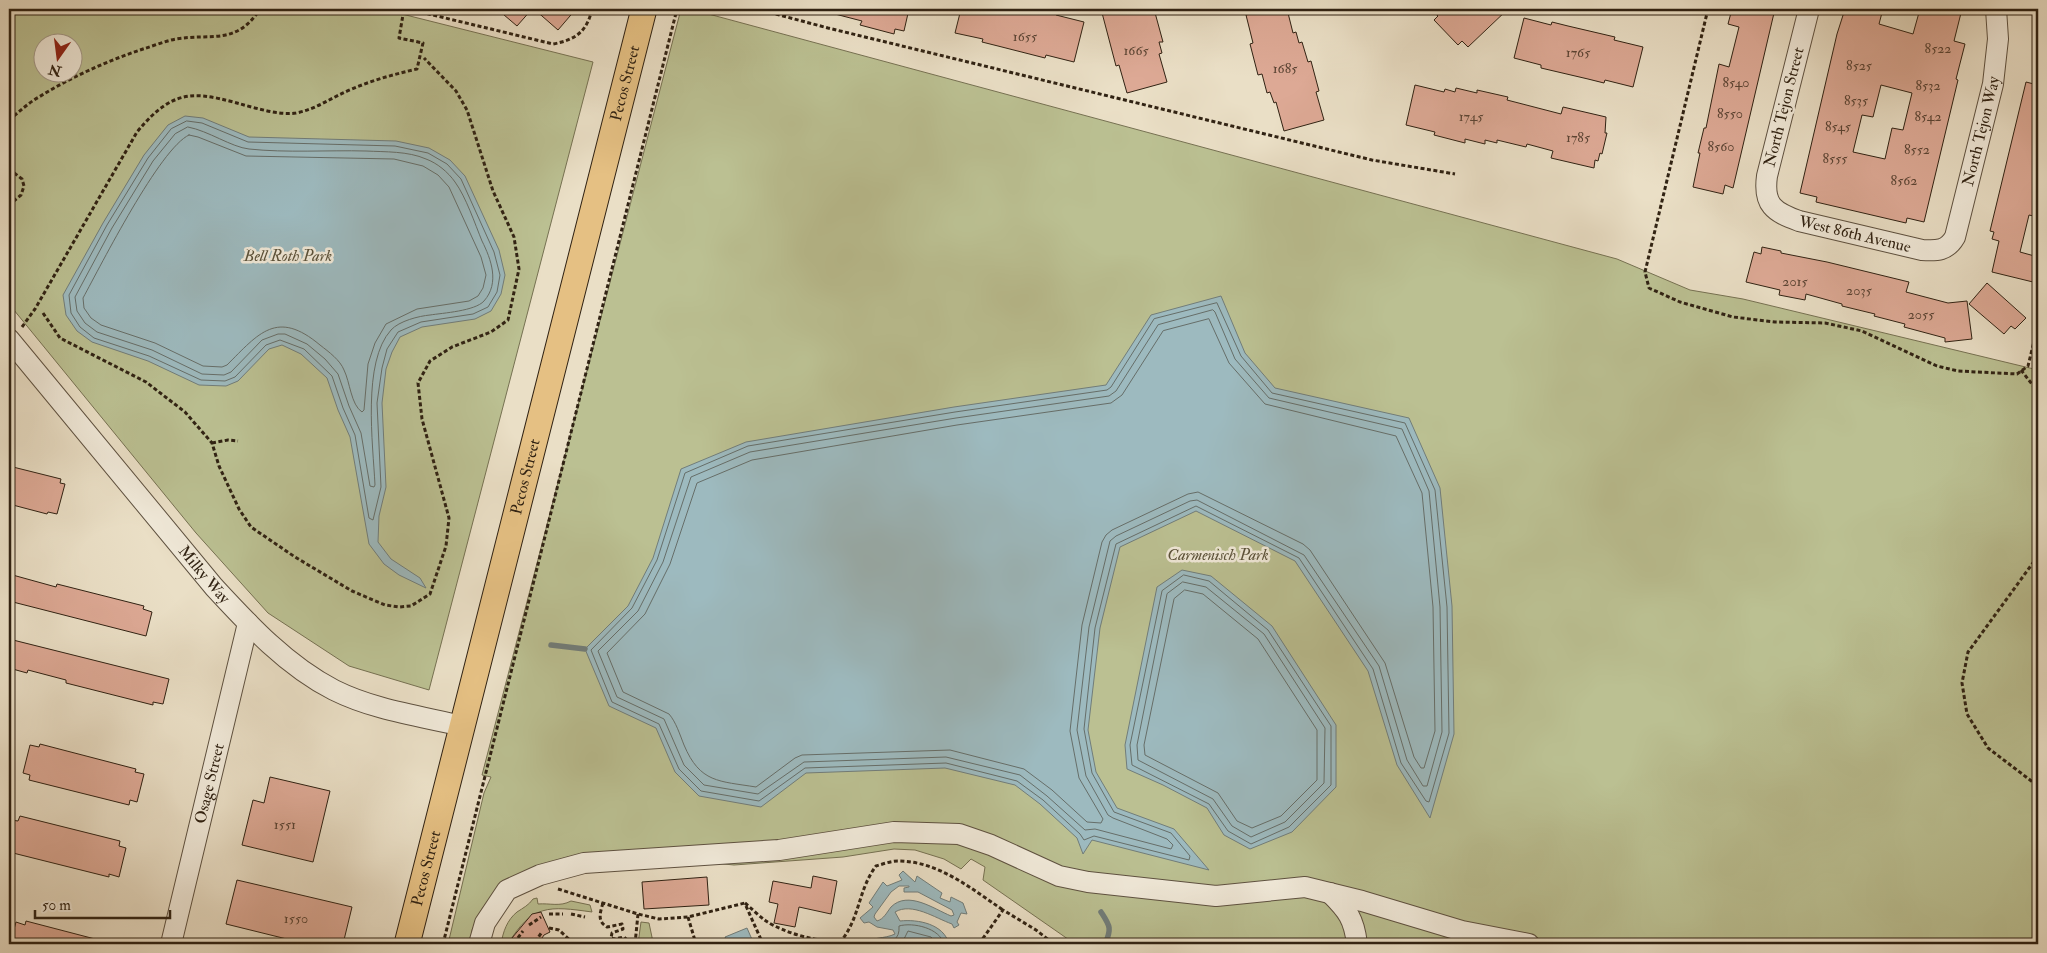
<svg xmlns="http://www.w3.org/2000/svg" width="2047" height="953" font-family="'IM FELL Double Pica',serif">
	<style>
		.green { fill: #bbc092; stroke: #767152; fill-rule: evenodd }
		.water { fill: #9dbabf; stroke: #717d7a; fill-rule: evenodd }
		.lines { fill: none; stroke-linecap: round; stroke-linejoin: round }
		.shore { stroke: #666e69; stroke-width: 1 }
		.stream { stroke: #717d7a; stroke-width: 5.5 }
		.building { fill: #dda995; stroke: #302213; fill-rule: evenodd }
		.minor-casing { stroke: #5e5140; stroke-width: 22 }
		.major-casing { stroke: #302213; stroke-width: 27 }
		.path { stroke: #302213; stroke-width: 3; stroke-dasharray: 4 2.5; stroke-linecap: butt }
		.minor { stroke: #f1eada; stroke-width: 20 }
		.major { stroke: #e5c083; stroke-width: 25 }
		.labels { text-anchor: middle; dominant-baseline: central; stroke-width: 5; stroke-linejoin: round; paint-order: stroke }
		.number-label { font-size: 14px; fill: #5b4434 }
		.street-label { font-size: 16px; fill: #302213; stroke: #f1eada }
		.park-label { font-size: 16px; font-style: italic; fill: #5a5139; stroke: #f1eada }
	</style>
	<rect width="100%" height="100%" fill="#eadfc6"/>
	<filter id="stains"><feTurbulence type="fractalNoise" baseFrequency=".004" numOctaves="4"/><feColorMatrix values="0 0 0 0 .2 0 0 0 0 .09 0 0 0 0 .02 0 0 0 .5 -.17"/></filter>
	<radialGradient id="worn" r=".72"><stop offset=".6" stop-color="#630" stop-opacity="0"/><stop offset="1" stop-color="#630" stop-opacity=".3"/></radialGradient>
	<g class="green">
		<path d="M 9,9 L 382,9 L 593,62 L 429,690 L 349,666 L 268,613 L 196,533 L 9,304 ZM 42,42 L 72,42 L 72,72 L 42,72 Z"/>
		<path d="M 681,9 L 690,9 L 1617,259 L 1690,290 L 1743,299 L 2038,370 L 2038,944 L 1075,944 L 983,880 L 985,867 L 971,859 L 961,869 L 944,859 L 915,850 L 894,849 L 843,857 L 734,865 L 603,852 L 568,857 L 542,865 L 495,891 L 482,909 L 472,930 L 470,944 L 448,944 L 484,793 L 491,777 L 482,775 Z"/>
		<path d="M 537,898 L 538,904 C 550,903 560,907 571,901 L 590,905 L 592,912 C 549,906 532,904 508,944 L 501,944 C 503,932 507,920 517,912 C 523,908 529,905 533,899 Z"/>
		<path d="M 641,922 L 649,923 L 653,942 L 655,944 L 638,944 Z"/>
	</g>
	<g class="water">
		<path d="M 185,116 L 203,118 L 249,137 L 396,141 L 429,148 L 450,160 L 465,176 L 499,250 L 505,275 L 501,294 L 491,311 L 475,319 L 422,327 L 400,337 L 392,352 L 386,369 L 382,403 L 386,487 L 379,516 L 378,542 L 391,559 L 420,578 L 426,588 L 399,575 L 384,564 L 369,544 L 350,437 L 338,410 L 327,378 L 301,354 L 282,345 L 269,349 L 238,381 L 226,386 L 199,385 L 148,361 L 92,342 L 77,331 L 66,315 L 63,295 L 103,223 L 144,155 L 168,125 Z"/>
		<path d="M 1221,296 L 1245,353 L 1275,388 L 1409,418 L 1440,488 L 1452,606 L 1454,734 L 1430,818 L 1397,765 L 1368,671 L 1295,561 L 1196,511 L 1120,547 L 1100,628 L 1088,730 L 1096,772 L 1117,808 L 1174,829 L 1209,870 L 1092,840 L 1083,854 L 1077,838 L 1040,804 L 1015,785 L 945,768 L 806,773 L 761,807 L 699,796 L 675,772 L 656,728 L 609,706 L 585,649 L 628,606 L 653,558 L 681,469 L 746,442 L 954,407 L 1106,385 L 1151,315 Z"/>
		<path d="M 1182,570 L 1211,576 L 1272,626 L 1336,725 L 1336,787 L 1292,832 L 1250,849 L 1224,835 L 1207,808 L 1163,785 L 1127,769 L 1125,745 L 1157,587 Z"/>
		<path d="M 903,871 L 915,882 L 917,876 L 942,893 L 940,898 L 950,902 L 951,897 L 963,903 L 967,914 L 961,913 L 957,922 L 959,925 L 954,928 L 952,924 C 935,918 912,902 895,912 L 900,921 C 918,919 944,924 949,944 L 863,944 C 870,937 885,939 895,934 L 893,930 L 877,927 L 869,922 L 864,923 L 860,918 L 873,907 L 869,903 L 883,882 L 887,886 L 902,880 L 899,875 ZM 899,886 L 909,886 L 909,887 L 904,888 L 904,892 L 918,892 L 952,910 L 954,915 L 951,916 C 934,909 908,890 891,907 C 887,912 884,919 877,921 L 874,917 L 875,914 L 891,892 Z"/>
		<path d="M 747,928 L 754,944 L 728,944 L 725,937 Z"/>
	</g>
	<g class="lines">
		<g class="shore">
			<path d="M 187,121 L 202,123 L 248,142 L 395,146 L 428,153 L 447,164 L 461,179 L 494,252 L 500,275 L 497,292 L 488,307 L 473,314 L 421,322 L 398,332 L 387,349 L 382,368 L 377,403 L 381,487 L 373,520 L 369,518 L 355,435 L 343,408 L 332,376 L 304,349 L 280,340 L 266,345 L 235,377 L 225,381 L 201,380 L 149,356 L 94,338 L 80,327 L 71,313 L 69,295 L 107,225 L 148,158 L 171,129 Z"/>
			<path d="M 188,127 C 209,131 231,147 249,149 C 286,153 328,150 366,151 C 385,152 408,151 426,159 C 437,163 448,172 455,182 C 466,197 475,224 482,241 C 491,259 500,283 484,301 C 475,311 443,313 430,315 C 419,316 399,321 391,330 C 362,362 373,444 375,485 L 374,487 L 370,486 L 361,433 L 349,406 L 338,374 L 325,359 L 307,344 L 285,334 L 278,334 L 262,340 L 231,372 L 224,375 L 202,374 L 152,350 L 97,332 L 85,323 L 77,311 L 75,297 L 112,228 L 153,161 L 175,134 Z"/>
			<path d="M 189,135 L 198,137 L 246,156 L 394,159 L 423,166 L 438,175 L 449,187 L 481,257 L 486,275 L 483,288 L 478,296 L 469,301 L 417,309 L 386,324 L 375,343 L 368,364 L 364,410 L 362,412 C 351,405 350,382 344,370 C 340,360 329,352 320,345 C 277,309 259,333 227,365 L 222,367 L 203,366 L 155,343 L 101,325 L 91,318 L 84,308 L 83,298 C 101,265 160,148 189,135 Z"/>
			<path d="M 1217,303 L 1241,356 L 1272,393 L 1405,423 L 1435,490 L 1447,607 L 1449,733 L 1429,802 L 1426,801 L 1401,763 L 1373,669 L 1299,558 L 1196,506 L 1116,544 L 1095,628 L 1084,729 L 1092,773 L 1114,812 L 1171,833 L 1190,856 L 1189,860 L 1094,836 L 1084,840 L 1080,834 L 1043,800 L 1017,781 L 946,763 L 805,768 L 759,801 L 701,791 L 679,769 L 659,724 L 612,702 L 591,650 L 632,608 L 657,560 L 685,473 L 748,446 L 955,412 L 1107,390 L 1111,387 L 1154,319 Z"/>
			<path d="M 1213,310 L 1215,312 L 1235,359 L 1269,398 L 1402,429 L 1429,491 L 1440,607 L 1442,732 L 1427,786 L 1423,786 L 1407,760 L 1379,666 L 1304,555 L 1197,500 L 1190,501 L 1116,536 L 1110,541 L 1089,627 L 1077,730 L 1086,776 L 1108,815 L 1113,818 L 1167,839 L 1173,845 L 1171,849 L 1095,829 L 1085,830 L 1047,796 L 1020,775 L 946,757 L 804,762 L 758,794 L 704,785 L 684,765 L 664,719 L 617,697 L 598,651 L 638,611 L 663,562 L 691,477 L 750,452 L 956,418 L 1109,396 L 1116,391 L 1158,325 Z"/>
			<path d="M 1209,319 L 1229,363 L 1265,404 L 1396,436 L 1422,493 L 1433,607 L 1435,731 L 1424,768 L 1421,768 L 1414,757 L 1385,663 L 1310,550 L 1303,544 L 1198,492 L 1188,494 L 1112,530 L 1106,535 L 1102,542 L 1082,625 L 1070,731 L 1079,778 L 1103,819 L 1101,823 L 1087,822 L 1052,790 L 1024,769 L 950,750 L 802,755 L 795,758 L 756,787 C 719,781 700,783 684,745 C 680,735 676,722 669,714 L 623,692 L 607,653 L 645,614 L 670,564 L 697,483 L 752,460 L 957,425 L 1111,403 L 1122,395 L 1163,331 Z"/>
			<path d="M 1184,575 L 1209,581 L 1268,630 L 1331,726 L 1331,785 L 1289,827 L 1251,844 L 1228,831 L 1209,804 L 1132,765 L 1130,745 L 1162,591 Z"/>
			<path d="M 1183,582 L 1206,587 L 1264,634 L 1325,728 L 1324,783 L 1285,822 L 1251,837 L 1232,826 L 1213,799 L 1138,760 L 1137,745 L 1167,594 Z"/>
			<path d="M 1185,590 L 1203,594 L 1258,639 L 1317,730 L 1317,780 L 1281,816 L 1252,828 L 1237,821 L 1218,793 L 1145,755 L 1144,745 L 1174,599 Z"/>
			<path d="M 879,944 C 892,942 900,940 899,926 C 913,922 940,928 944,944"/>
			<path d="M 899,944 L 903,941 L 908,931 L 931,937 L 937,944"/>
		</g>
		<g class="stream">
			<path d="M 551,645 L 585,649"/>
			<path d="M 1101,912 C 1110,926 1112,928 1105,944"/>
		</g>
	</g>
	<g class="building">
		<path d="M 497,9 L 532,9 L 517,26 Z"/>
		<path d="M 534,9 L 576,9 L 558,30 Z"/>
		<path d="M 836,9 L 909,9 L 904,31 L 895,29 L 894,34 L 860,25 L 862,21 L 835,14 Z"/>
		<path d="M 961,9 L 1043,9 L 1056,12 L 1056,15 L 1084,22 L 1074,62 L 1046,55 L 1045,58 L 998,46 L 982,42 L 983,39 L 955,33 Z"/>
		<path d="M 1101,9 L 1154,9 L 1163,42 L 1159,42 L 1162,53 L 1159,54 L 1167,82 L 1127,93 L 1119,65 L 1116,66 Z"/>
		<path d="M 1269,9 L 1287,9 L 1293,33 L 1296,32 L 1299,43 L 1302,42 L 1308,62 L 1311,61 L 1319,91 L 1316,92 L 1324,120 L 1284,131 L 1276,102 L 1274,103 L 1270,92 L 1267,93 L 1262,74 L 1258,75 L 1250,44 L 1253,43 L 1246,15 Z"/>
		<path d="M 1430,9 L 1508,9 L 1468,47 L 1462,41 L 1458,45 L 1434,20 L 1438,16 Z"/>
		<path d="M 1732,9 L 1755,9 L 1774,13 L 1733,188 L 1725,185 L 1723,194 L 1693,187 L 1700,153 L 1698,153 L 1704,128 L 1706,128 L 1719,64 L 1729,67 L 1739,27 L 1728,24 Z"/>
		<path d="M 1845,9 L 1883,9 L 1879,24 L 1913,34 L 1920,9 L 1962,9 L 1954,41 L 1965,44 L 1956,79 L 1958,80 L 1924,222 L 1907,218 L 1906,223 L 1816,202 L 1817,197 L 1800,193 L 1837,34 ZM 1881,85 L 1912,93 L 1903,130 L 1892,128 L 1885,159 L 1853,152 L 1862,115 L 1873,117 Z"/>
		<path d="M 1524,18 L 1551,25 L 1552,22 L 1568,26 L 1615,37 L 1614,40 L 1643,47 L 1633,87 L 1605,80 L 1604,83 L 1588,79 L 1541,68 L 1541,65 L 1514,58 Z"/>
		<path d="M 2026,82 L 2038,85 L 2038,217 L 2029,215 L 2020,252 L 2038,257 L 2033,282 L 1992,272 L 1999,241 L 1992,239 L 1994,232 L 1990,231 Z"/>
		<path d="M 1415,85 L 1444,92 L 1445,89 L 1455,92 L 1456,88 L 1477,93 L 1477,90 L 1508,97 L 1507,100 L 1561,114 L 1563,107 L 1606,117 L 1605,133 L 1607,133 L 1602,154 L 1600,153 L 1598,161 L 1595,160 L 1594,168 L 1551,158 L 1553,151 L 1527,144 L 1526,147 L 1497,140 L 1497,143 L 1485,140 L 1485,144 L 1465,139 L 1465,143 L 1434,135 L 1435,132 L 1406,125 Z"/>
		<path d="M 1762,247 L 1781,251 L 1781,253 L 1827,262 L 1909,282 L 1906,292 L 1948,303 L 1967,301 L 1972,339 L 1945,342 L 1945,338 L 1904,327 L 1905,324 L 1874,316 L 1875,314 L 1842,306 L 1842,304 L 1806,294 L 1805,300 L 1779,295 L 1780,290 L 1746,282 L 1754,252 L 1761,254 Z"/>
		<path d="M 1987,283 L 2026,318 L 2015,329 L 2011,326 L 2004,334 L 1969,304 Z"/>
		<path d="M 9,466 L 61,479 L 60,483 L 65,484 L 57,514 L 48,512 L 47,514 L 9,504 Z"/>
		<path d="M 9,574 L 56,587 L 57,584 L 144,606 L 143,609 L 152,612 L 146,636 L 9,601 Z"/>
		<path d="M 9,639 L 169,679 L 163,704 L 153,702 L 153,705 L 66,683 L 66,680 L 28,670 L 27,673 L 9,668 Z"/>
		<path d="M 40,744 L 136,769 L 135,772 L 144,774 L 137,802 L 130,800 L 129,805 L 29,780 L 30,775 L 23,773 L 30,745 L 39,747 Z"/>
		<path d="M 270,777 L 330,791 L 313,862 L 242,845 L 253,800 L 264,803 Z"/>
		<path d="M 20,816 L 120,841 L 119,846 L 126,848 L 119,877 L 109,874 L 109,877 L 13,853 L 13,850 L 9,849 L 9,829 L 11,820 L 18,821 Z"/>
		<path d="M 813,876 L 837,881 L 831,914 L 799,907 L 795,927 L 774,923 L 778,904 L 769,902 L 773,881 L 811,888 Z"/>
		<path d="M 707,877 L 709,905 L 644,909 L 642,882 Z"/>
		<path d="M 237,880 L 352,907 L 343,944 L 307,944 L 226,924 Z"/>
		<path d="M 541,912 L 550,932 L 544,935 L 538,944 L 507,944 L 532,914 Z"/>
		<path d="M 26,921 L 95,939 L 95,944 L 10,944 L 16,922 L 25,925 Z"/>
	</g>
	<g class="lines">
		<defs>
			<g id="minor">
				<path id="s1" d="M 1809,9 L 1767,176 C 1763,205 1774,212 1799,221 L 1922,250 C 1937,251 1947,251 1955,237 L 1993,84 L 1998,39 L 1996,9"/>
				<path id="s2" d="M 9,339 L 214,587 C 249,625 287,666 334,690 C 374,710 420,716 462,726"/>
				<path d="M 1330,893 C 1348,911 1354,919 1357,944"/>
				<path id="s3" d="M 171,944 L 248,623"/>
				<path d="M 479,944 L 485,923 L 507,890 L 540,875 L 584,863 L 779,850 L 894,832 L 959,834 L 991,845 L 1059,876 L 1088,882 L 1216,896 L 1305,887 L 1362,901 L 1462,931 L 1529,944"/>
			</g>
			<g id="major">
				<path id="s4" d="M 407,944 L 644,9"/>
			</g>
		</defs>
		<use href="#minor" class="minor-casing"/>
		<use href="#major" class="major-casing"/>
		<g class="path">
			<path d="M 408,9 L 553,44 C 575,40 587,32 592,9"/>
			<path d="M 757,9 L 828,28 L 1372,160 L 1455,174"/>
			<path d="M 1708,9 L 1645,272 L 1649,288 L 1680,302 L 1733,317 L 1775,322 L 1825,323 L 1862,331 L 1937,366 L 1958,371 L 2017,374 L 2028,366 L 2038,325"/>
			<path d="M 9,120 C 19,112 28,103 39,97 C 71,77 107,61 143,49 C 153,46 165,41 176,39 C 211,33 236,46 260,9"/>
			<path d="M 9,169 L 22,179 L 24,186 L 21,195 L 9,205"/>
			<path d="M 43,313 L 60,338 L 146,382 L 185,412 L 212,443 L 219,466 L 239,509 L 251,527 L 295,557 L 352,591 L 385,605 L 399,607 L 411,606 L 430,594 L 446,546 L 449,518 L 422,419 L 418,383 L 430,361 L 452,347 L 491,332 L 508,320 L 519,269 L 514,237 L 493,191 L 467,110 L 456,91 L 424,58"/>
			<path d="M 22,327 L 35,309 L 137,132 C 177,83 200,93 255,108 C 268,111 282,115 296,113 C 317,109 332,97 352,89 C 373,80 395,74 417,69 L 423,43 L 399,38 L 404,9"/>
			<path d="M 2021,370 L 2038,392"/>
			<path d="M 212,443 L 228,440 L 238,441"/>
			<path d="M 2038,556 L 1968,652 L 1962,683 L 1967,714 L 1988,748 L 2038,786"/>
			<path d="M 558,889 L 638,914 L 659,919 L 688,917 L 745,903"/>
			<path d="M 603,903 C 600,913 597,921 607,927 L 622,924 L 623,929 L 612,933 L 611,938 L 614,939 L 624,937 L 628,941 L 628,944"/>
			<path d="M 745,903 C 752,909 759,916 766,921 C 784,933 820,943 841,941 C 860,918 858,890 876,866 C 883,864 891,861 898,861 C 938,861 972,889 1003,910"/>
			<path d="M 746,906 L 763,944"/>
			<path d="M 549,914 L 563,914"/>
			<path d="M 571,914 L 585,917"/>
			<path d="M 688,917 L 696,944"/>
			<path d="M 529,925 L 541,917"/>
			<path d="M 549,928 L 559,930 L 574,944"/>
			<path d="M 535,942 L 542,932"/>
			<path d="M 514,943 L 523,931"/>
			<path d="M 443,944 L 677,9"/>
			<path d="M 635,944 L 638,914"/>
			<path d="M 812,944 L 815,939"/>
			<path d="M 979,944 L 1003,910 L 1036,930 L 1054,944"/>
		</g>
		<use href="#minor" class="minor"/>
		<use href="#major" class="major"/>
	</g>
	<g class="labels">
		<g class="number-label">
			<text x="1025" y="36">1655</text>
			<text x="1938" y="48">8522</text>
			<text x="1136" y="50">1665</text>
			<text x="1578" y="52">1765</text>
			<text x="1859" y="65">8525</text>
			<text x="1285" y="68">1685</text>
			<text x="1736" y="82">8540</text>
			<text x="1928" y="85">8532</text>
			<text x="1856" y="100">8535</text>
			<text x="1730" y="113">8550</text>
			<text x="1471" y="116">1745</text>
			<text x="1928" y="116">8542</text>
			<text x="1838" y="126">8545</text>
			<text x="1578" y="137">1785</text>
			<text x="1721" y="146">8560</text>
			<text x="1917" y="149">8552</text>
			<text x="1835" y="158">8555</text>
			<text x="1904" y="180">8562</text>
			<text x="1795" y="281">2015</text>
			<text x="1859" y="290">2035</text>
			<text x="1921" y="314">2055</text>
			<text x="285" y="824">1551</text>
			<text x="296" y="918">1550</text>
		</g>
		<g class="street-label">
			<text stroke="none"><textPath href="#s4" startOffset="888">Pecos Street</textPath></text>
			<text transform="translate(1784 107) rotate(-76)">North Tejon Street</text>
			<text stroke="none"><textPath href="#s1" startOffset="508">North Tejon Way</textPath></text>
			<text stroke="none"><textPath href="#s1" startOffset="292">West 86th Avenue</textPath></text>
			<text stroke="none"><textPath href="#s4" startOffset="482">Pecos Street</textPath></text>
			<text stroke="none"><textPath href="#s2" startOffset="306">Milky Way</textPath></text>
			<text stroke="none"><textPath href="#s3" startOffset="165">Osage Street</textPath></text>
			<text stroke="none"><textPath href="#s4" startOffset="78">Pecos Street</textPath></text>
		</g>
		<g class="park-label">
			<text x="288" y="256">Bell Roth Park</text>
			<text x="1218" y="555">Carmenisch Park</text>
		</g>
	</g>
	<rect width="2047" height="953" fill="none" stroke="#eadfc6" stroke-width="30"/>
	<rect x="10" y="10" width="2027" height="933" fill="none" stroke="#302213" stroke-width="2.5"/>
	<rect x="15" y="15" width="2017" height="923" fill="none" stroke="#302213"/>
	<g transform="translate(58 58) rotate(194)"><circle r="24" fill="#f1eada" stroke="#a49a8a"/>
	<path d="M0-4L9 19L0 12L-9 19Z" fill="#8f2418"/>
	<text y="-8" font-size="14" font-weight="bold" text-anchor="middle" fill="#302213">N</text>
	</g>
	<path d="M35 910v8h135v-8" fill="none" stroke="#302213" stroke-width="2.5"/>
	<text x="42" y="910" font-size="15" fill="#302213" stroke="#f1eada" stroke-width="4" paint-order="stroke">50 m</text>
	<rect width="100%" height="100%" filter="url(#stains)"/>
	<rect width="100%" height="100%" fill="url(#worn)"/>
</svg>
